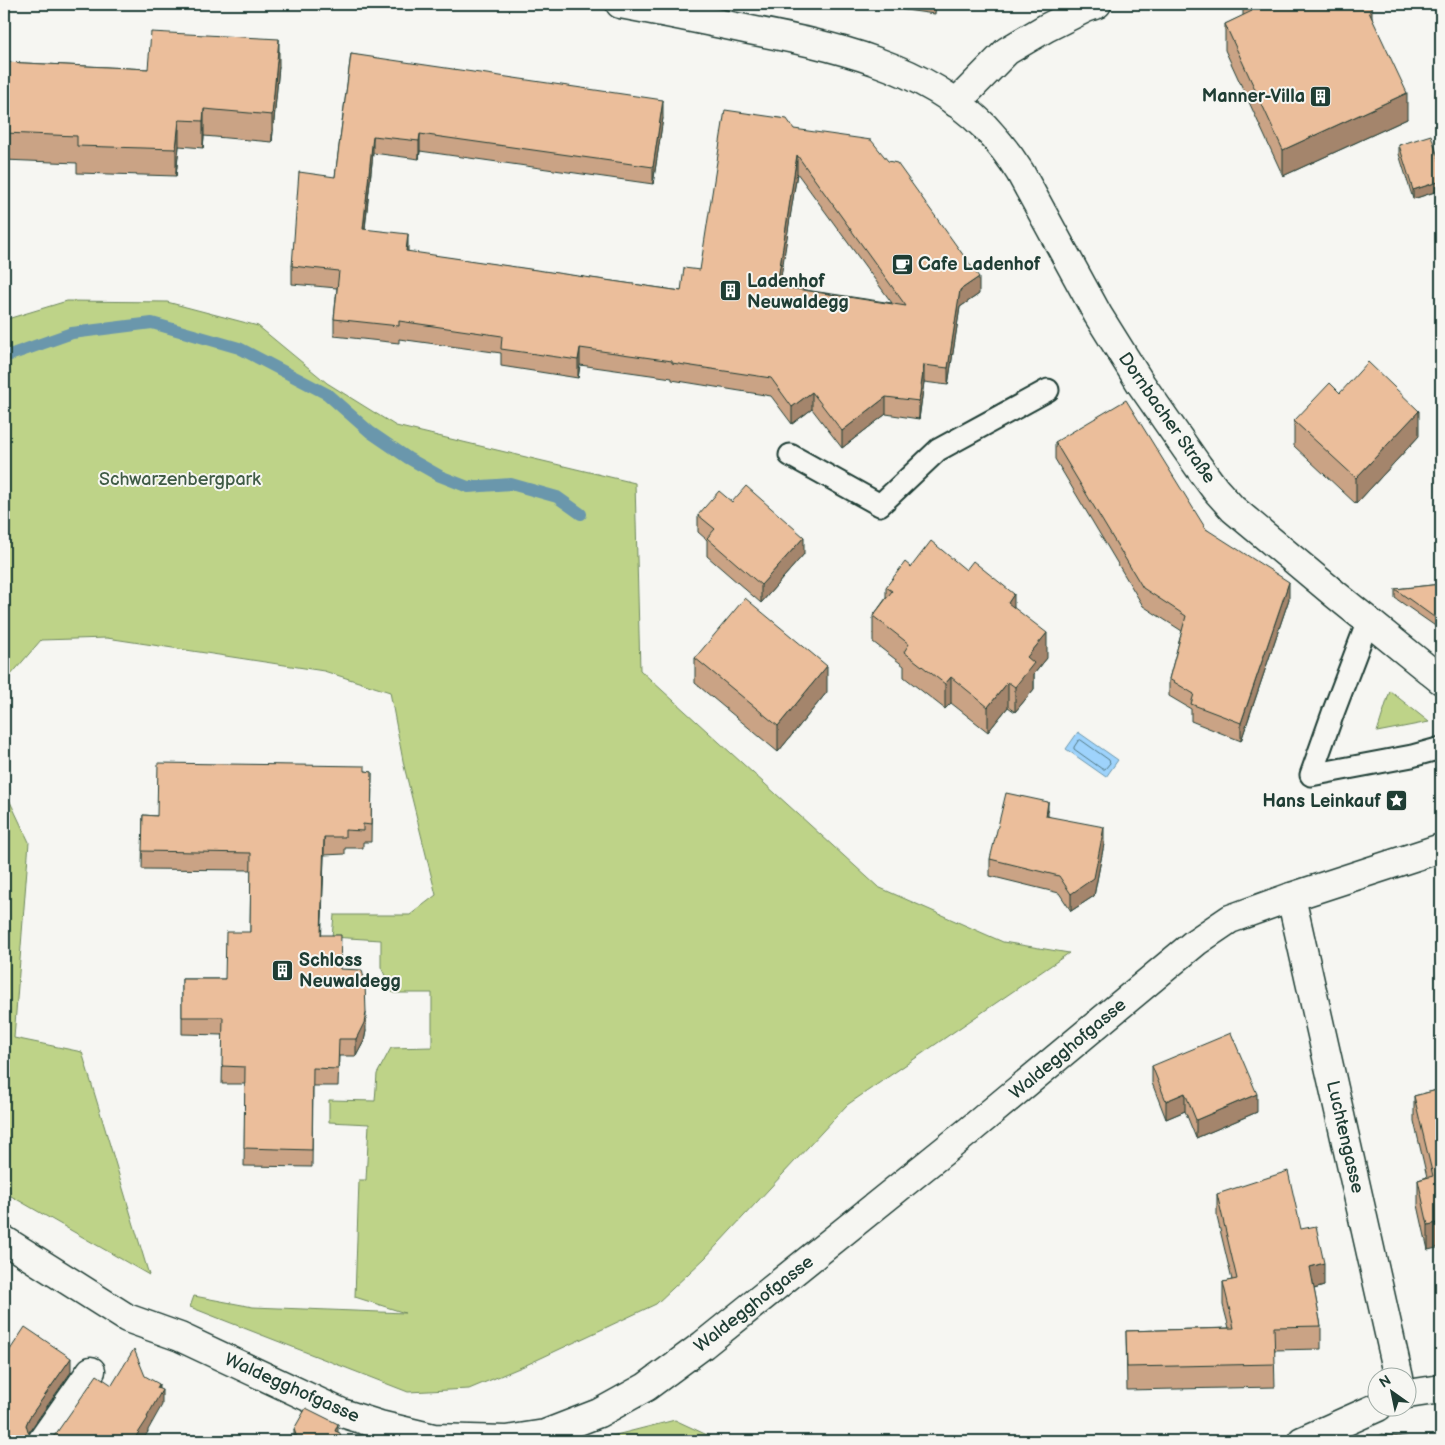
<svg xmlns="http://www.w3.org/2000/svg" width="1445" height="1445" font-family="'Balsamiq Sans',sans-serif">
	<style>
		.green { fill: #bed388; stroke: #6e885e }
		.water { fill: #9ed3fc; stroke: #6b97ac }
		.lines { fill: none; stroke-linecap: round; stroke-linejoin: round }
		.shore { stroke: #527984; stroke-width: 1 }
		.stream { stroke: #6b97ac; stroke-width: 12 }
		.lane-casing { stroke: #1f3d34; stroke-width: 25 }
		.street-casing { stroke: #1f3d34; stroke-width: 31 }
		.secondary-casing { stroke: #1f3d34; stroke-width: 31 }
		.lane { stroke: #f6f6f2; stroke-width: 21 }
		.street { stroke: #f6f6f2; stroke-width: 28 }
		.secondary { stroke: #f6f6f2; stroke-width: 28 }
		.wall { fill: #caa385; stroke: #1f3d34; fill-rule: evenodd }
		.shaded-wall { fill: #a4856c; stroke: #1f3d34 }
		.building { fill: #ebbe9b; stroke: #1f3d34; fill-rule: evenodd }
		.labels { text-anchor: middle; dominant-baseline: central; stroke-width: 4; stroke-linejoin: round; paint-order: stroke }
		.poi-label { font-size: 18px; font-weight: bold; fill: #1f3d34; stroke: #f6f6f2; text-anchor: start }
		.street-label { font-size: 18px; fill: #1f3d34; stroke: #f6f6f2 }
		.park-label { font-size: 18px; fill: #3f5b45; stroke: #f6f6f2 }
	</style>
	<rect width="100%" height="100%" fill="#f6f6f2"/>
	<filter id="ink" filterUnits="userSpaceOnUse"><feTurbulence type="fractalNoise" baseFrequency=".02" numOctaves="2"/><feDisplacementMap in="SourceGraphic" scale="10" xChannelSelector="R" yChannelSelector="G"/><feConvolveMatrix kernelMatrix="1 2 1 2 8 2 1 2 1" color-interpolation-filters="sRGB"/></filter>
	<g filter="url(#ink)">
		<g class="green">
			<path d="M 67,301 L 167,302 L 258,326 L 327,383 L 396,426 L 635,483 L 640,670 L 878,887 L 1003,942 L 1069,953 L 847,1105 L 705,1258 L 656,1304 L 524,1366 L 469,1389 L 408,1392 L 190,1307 L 194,1296 L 253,1307 L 405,1313 L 355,1297 L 359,1180 L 366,1180 L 369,1124 L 329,1122 L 329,1100 L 375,1101 L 377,1074 L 391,1048 L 432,1047 L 432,993 L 393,993 L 381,967 L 381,940 L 332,937 L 334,915 L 410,915 L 436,895 L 404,766 L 390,692 L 324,671 L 107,638 L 41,640 L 4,683 L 4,320 Z"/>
			<path d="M 1390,691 L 1429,722 L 1377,732 Z"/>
			<path d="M 4,789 L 29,842 L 14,1038 L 82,1052 L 149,1275 L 4,1192 Z"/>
			<path d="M 675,1420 L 720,1441 L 594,1441 L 596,1440 Z"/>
		</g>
		<path class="water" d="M 1078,732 L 1118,760 L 1106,777 L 1066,749 Z"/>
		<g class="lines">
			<path class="shore" d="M 1081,740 L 1109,760 L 1110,763 L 1105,769 L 1102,769 L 1074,749 L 1074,747 L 1078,741 Z"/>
			<path class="stream" d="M 4,357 L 72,333 L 152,323 L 239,348 L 327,394 L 370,432 L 408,458 L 440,476 L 468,487 L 511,484 L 557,497 L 581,514"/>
			<defs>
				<g id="lane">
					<path d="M 790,455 L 880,505 L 938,450 L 1048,390"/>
					<path d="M 1368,621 L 1333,713 L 1311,775 L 1412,756 L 1441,748"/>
				</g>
				<g id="street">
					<path d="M 956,103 L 1007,51 L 1046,28 L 1086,8 L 1097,4"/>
					<path d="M 1291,897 L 1399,1378"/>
					<path d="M 4,1240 L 127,1318 L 180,1337 L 342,1413 L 380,1425 L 434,1438 L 506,1440 L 545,1434 L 599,1413 L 646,1387 L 703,1345 L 970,1130 L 1196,942 L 1230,919 L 1291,897 L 1441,848"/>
					<path d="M 1408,1394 L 1441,1389"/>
					<path d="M 42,1441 L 91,1371"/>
					<path d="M 1302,1441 L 1378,1407"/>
				</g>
				<path id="secondary" d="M 620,4 C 664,12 707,21 750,30 C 833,46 923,65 985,127 C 998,141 1010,156 1020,172 L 1098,315 L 1118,347 L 1141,384 L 1198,466 L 1215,489 L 1233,509 L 1336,595 L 1441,680"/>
			</defs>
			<use href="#lane" class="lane-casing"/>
			<use href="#street" class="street-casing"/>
			<use href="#secondary" class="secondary-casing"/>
			<use href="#lane" class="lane"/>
			<use href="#street" class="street"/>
			<use href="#secondary" class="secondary"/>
		</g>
		<g class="wall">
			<path d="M 898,4 L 936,4 L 935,14 L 898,9 Z"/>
			<path d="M 1243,4 L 1369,4 L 1372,19 L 1407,119 L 1283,176 L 1225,50 L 1225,24 L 1243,16 Z"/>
			<path d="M 351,54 L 663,118 L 653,184 L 420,151 L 419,159 L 373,153 L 365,229 L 408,252 L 681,291 L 700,270 L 794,129 L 979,294 L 960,307 L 948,385 L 924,382 L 919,419 L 886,414 L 842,448 L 812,409 L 792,424 L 771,396 L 672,380 L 672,378 L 580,365 L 578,378 L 501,366 L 501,353 L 399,339 L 399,343 L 334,336 L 334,319 L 337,288 L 292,284 L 292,266 L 335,177 ZM 797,173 L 892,303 L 779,286 Z"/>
			<path d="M 4,62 L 148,69 L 279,66 L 272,142 L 204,136 L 203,148 L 179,146 L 176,176 L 77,173 L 77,163 L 4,160 Z"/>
			<path d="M 1399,145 L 1441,166 L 1441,190 L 1413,199 L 1399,154 Z"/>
			<path d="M 1340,393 L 1419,436 L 1356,504 L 1294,446 L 1294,421 Z"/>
			<path d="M 1437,423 L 1441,423 L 1441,507 L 1437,449 Z"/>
			<path d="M 1055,442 L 1206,529 L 1289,599 L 1241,741 L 1191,721 L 1191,709 L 1169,696 L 1169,679 L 1182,631 L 1143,606 L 1055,459 Z"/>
			<path d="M 732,502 L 804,554 L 761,603 L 707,556 L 707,540 L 698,532 L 698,515 Z"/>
			<path d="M 911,567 L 1047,658 L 1034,674 L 1034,689 L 1015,712 L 1008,707 L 988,732 L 951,703 L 945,709 L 904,677 L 904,666 L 873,642 L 873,616 L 886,598 L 886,587 Z"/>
			<path d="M 1441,584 L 1441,630 L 1395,598 L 1395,589 Z"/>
			<path d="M 695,658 L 827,692 L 778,752 L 695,683 Z"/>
			<path d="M 365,771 L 372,772 L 371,842 L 363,842 L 363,848 L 345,848 L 345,854 L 324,855 L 321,935 L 340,969 L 366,1031 L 364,1041 L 356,1056 L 339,1056 L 338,1086 L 313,1086 L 312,1167 L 244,1166 L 245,1084 L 222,1084 L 223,1035 L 182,1034 L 182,979 L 225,979 L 250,932 L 251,870 L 142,869 L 143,815 L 157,816 Z"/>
			<path d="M 1048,816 L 1104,844 L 1094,896 L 1071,911 L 1059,893 L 990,876 L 990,859 Z"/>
			<path d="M 1152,1066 L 1257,1112 L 1196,1138 L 1185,1111 L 1166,1119 L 1152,1083 Z"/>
			<path d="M 1441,1089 L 1428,1250 L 1418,1205 L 1418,1180 L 1427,1177 L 1414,1121 L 1414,1096 Z"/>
			<path d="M 1217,1194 L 1301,1229 L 1324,1286 L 1314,1289 L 1321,1326 L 1321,1349 L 1274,1350 L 1275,1387 L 1127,1390 L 1126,1331 L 1229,1328 L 1223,1305 L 1223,1282 L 1232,1280 L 1217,1217 Z"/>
			<path d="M 294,1429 L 338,1433 L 342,1441 L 294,1441 Z"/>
		</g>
		<g class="shaded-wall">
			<path d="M 1372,10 L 1372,36 L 1369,12 Z"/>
			<path d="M 279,39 L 279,66 L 272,142 L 272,115 Z"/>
			<path d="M 1407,93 L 1407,119 L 1283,176 L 1283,150 Z"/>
			<path d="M 663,100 L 663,118 L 653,184 L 653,167 Z"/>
			<path d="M 204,109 L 204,136 L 203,148 L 203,121 Z"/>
			<path d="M 179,120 L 179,146 L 176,176 L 176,149 Z"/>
			<path d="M 420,134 L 420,151 L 419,159 L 419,141 Z"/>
			<path d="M 373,136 L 373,153 L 363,246 L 363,229 Z"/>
			<path d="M 797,155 L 797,173 L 777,303 L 777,286 Z"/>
			<path d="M 1441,181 L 1441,190 L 1413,199 L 1413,190 Z"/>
			<path d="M 408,234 L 408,251 L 406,269 L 406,251 Z"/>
			<path d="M 979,277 L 979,294 L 960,307 L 948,385 L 948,368 L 960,290 Z"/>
			<path d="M 580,348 L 580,365 L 578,378 L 578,360 Z"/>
			<path d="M 924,365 L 924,382 L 919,419 L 919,401 Z"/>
			<path d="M 812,392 L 812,409 L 792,424 L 792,407 Z"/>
			<path d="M 886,397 L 886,414 L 842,448 L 842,431 Z"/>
			<path d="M 1419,411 L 1419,436 L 1356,504 L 1356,478 Z"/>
			<path d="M 804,537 L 804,554 L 761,603 L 761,585 Z"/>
			<path d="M 1289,582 L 1289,599 L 1241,741 L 1241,723 Z"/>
			<path d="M 1014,594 L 1014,620 L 1008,603 Z"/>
			<path d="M 1047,633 L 1047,658 L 1034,674 L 1034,689 L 1015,712 L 1015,687 L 1027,657 Z"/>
			<path d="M 827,666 L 827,692 L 778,752 L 778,726 Z"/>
			<path d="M 951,677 L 951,703 L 945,709 L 945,684 Z"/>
			<path d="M 1008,682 L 1008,707 L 988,732 L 988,707 Z"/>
			<path d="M 1048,802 L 1048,819 L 1046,816 Z"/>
			<path d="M 1104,827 L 1104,844 L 1094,896 L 1071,911 L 1071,894 Z"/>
			<path d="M 324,837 L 324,855 L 321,953 L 321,935 Z"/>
			<path d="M 366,1013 L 366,1031 L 364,1041 L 356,1056 L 356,1039 Z"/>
			<path d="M 1185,1093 L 1185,1111 L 1166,1119 L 1166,1101 Z"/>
			<path d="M 1257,1094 L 1257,1112 L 1196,1138 L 1196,1120 Z"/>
			<path d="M 1441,1222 L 1441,1247 L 1428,1250 L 1428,1225 Z"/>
			<path d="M 1324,1263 L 1324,1286 L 1310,1290 L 1310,1267 Z"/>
			<path d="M 71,1358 L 71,1372 L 29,1432 L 26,1440 L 26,1425 L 29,1418 Z"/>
			<path d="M 159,1384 L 159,1395 L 162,1390 L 162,1405 L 148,1430 L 148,1432 L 142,1441 L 133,1441 L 147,1417 L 157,1388 Z"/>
			<path d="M 338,1424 L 338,1437 L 335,1431 Z"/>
		</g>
		<g class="building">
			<path d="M 1248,4 L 1369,4 L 1372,10 L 1369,12 L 1407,93 L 1283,150 L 1225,24 L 1252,11 Z"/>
			<path d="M 151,32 L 279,39 L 272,115 L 204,109 L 203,121 L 179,120 L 176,149 L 77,146 L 77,136 L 4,133 L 4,62 L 148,69 Z"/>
			<path d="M 351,54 L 663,100 L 653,167 L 420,134 L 419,141 L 373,136 L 363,229 L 408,234 L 406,251 L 681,291 L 684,268 L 700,270 L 725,110 L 787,119 L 794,129 L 871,140 L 888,161 L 897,163 L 979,277 L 960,290 L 948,368 L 924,365 L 919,401 L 886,397 L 842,431 L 812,392 L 792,407 L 771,378 L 672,363 L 672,361 L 580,348 L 578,360 L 501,349 L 502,336 L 399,321 L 399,326 L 334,319 L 339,271 L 292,266 L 299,172 L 335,177 ZM 797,155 L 906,306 L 777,286 Z"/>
			<path d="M 1431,135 L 1441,166 L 1441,181 L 1413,190 L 1399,145 Z"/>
			<path d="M 1368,362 L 1419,411 L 1356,478 L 1294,421 L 1330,383 L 1340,393 Z"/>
			<path d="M 1126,400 L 1206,529 L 1289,582 L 1241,723 L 1191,704 L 1194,694 L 1169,679 L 1186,616 L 1143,588 L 1055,442 Z"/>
			<path d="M 1437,423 L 1441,423 L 1441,481 Z"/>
			<path d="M 746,486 L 804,537 L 761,585 L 707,538 L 715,529 L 698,515 L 719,491 L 732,502 Z"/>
			<path d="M 931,541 L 966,570 L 973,561 L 1014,594 L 1008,603 L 1047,633 L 1027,657 L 1034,663 L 1015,687 L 1008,682 L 988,707 L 951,677 L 945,684 L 904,652 L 909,644 L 873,616 L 892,591 L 886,587 L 905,562 L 911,567 Z"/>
			<path d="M 1441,584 L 1441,622 L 1395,589 Z"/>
			<path d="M 745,598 L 827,666 L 778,726 L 695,658 Z"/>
			<path d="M 158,763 L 365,766 L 365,771 L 372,772 L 371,825 L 363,824 L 363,831 L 345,830 L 345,837 L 324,837 L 321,935 L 341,935 L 340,969 L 362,970 L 365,983 L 366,1013 L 364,1023 L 356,1039 L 339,1039 L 338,1069 L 313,1068 L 312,1150 L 244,1148 L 245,1067 L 222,1066 L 223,1017 L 182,1017 L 182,979 L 225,979 L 226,932 L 250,932 L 251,853 L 142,851 L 143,815 L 157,816 Z"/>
			<path d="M 1006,793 L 1048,802 L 1046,816 L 1104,827 L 1094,878 L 1071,894 L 1059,876 L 990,859 Z"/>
			<path d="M 1231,1033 L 1257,1094 L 1196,1120 L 1185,1093 L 1166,1101 L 1152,1066 Z"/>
			<path d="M 1441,1089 L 1441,1222 L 1428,1225 L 1418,1180 L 1433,1176 L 1414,1096 Z"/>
			<path d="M 1288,1171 L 1301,1229 L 1316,1226 L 1324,1263 L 1310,1267 L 1321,1326 L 1274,1327 L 1275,1364 L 1127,1367 L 1126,1331 L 1234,1328 L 1223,1282 L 1237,1279 L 1217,1194 Z"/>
			<path d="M 25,1327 L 71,1358 L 29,1418 L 26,1425 L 28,1432 L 33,1439 L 39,1441 L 4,1441 L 4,1359 Z"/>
			<path d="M 134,1349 L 145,1376 L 159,1384 L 157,1388 L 162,1390 L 147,1417 L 148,1418 L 133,1441 L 43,1441 L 48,1440 L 55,1435 L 97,1375 L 112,1385 Z"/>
			<path d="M 306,1408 L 338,1424 L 335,1431 L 340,1433 L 342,1441 L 298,1441 L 294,1429 Z"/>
			<path d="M 1381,1434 L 1411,1439 L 1410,1441 L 1373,1441 Z"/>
		</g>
	</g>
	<defs>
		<symbol id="building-square" viewBox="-11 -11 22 22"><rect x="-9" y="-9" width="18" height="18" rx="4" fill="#1f3d34" stroke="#f6f6f2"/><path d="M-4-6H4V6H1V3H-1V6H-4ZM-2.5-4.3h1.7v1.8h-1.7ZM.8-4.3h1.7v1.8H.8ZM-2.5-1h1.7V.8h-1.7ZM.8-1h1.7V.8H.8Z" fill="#fff"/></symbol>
		<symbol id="cafe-square" viewBox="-11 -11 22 22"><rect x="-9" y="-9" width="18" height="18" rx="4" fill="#1f3d34" stroke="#f6f6f2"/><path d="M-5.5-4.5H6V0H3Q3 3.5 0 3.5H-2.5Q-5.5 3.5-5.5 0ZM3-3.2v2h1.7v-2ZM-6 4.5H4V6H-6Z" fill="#fff"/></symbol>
		<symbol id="sight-square" viewBox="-11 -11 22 22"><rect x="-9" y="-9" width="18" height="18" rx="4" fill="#1f3d34" stroke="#f6f6f2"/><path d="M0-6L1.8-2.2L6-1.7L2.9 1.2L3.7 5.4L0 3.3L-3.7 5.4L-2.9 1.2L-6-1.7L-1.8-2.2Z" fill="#fff"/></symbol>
	</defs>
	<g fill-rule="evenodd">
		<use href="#building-square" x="1308" y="84" width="25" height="25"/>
		<use href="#cafe-square" x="890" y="252" width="25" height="25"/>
		<use href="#building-square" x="718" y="278" width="25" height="25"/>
		<use href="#sight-square" x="1384" y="788" width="25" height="25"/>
		<use href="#building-square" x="270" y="958" width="25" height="25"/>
	</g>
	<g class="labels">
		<g class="poi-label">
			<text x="1305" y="96" text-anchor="end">Manner-Villa</text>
			<text x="918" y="264">Cafe Ladenhof</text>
			<text x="747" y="281">Ladenhof<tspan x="747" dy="21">Neuwaldegg</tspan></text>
			<text x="1381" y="801" text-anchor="end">Hans Leinkauf</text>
			<text x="299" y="960">Schloss<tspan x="299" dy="21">Neuwaldegg</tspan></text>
		</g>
		<g class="street-label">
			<text transform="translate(1167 418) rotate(55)">Dornbacher Straße</text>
			<text transform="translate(1068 1049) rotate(-40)">Waldegghofgasse</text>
			<text transform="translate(1345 1137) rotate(77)">Luchtengasse</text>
			<text transform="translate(754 1304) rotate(-38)">Waldegghofgasse</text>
			<text transform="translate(292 1388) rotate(24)">Waldegghofgasse</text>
		</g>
		<g class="park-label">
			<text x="180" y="479">Schwarzenbergpark</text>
		</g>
	</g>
	<rect width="1445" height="1445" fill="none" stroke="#f6f6f2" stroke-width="20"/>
	<rect x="10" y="10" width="1425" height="1425" fill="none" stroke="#1f3d34" stroke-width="2" filter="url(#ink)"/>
	<g transform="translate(1392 1392) rotate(327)"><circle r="24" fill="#f6f6f2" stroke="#a0aca6"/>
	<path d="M0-4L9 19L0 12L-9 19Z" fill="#1f3d34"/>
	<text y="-8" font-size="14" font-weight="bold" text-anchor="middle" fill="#1f3d34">N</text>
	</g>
</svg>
